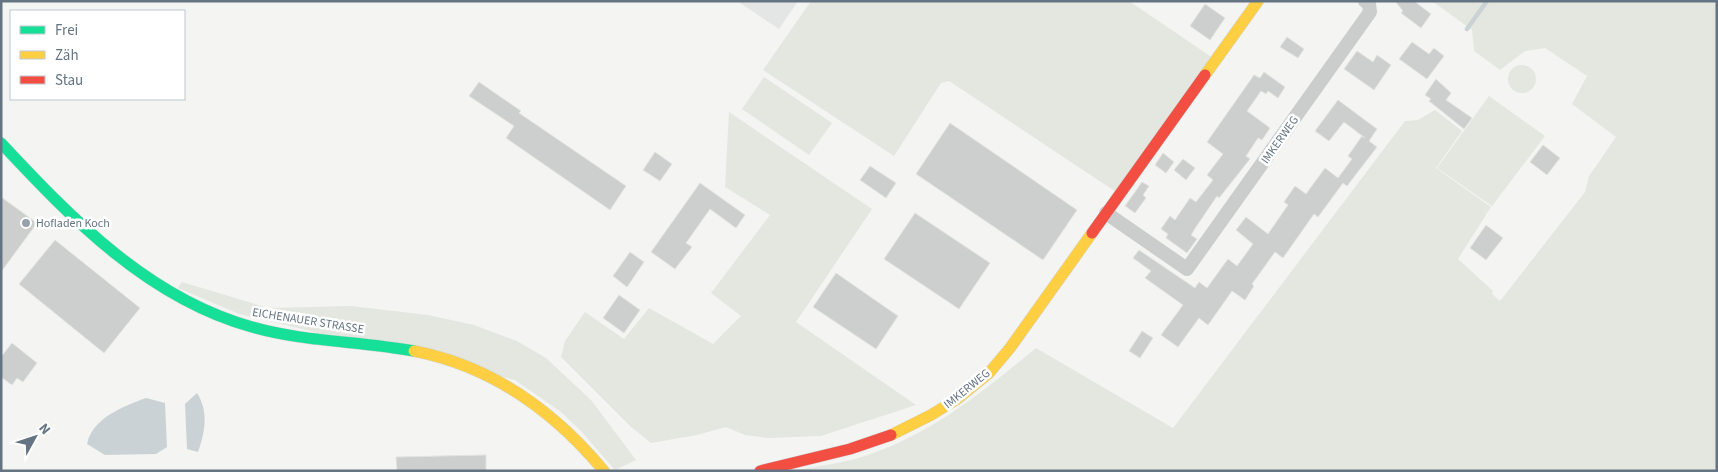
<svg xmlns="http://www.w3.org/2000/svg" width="1718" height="472" font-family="'Source Sans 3',sans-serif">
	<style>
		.built { fill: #e4e6e5 }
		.green { fill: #e4e7e0 }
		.water { fill: #cbd2d5 }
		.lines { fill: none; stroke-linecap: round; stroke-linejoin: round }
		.stream { stroke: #cbd2d5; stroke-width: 4.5 }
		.building { fill: #cdcece; stroke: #e3e3e2 }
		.fast-casing { stroke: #d0d2d2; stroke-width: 12 }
		.slow-casing { stroke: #d0d2d2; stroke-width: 12 }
		.jam-casing { stroke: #d0d2d2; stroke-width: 12 }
		.street { stroke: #cbcdcd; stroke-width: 14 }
		.fast { stroke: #16e098; stroke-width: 11 }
		.slow { stroke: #ffcf43; stroke-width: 11 }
		.jam { stroke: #f24e42; stroke-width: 11 }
		.poi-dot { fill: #96a1a9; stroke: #fff; stroke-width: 2 }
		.labels { text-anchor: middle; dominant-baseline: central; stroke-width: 5; stroke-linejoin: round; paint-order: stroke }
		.street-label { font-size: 12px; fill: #647482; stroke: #fff }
		.poi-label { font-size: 12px; fill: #647482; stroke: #fff; text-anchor: start }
	</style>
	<rect width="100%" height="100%" fill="#f4f4f2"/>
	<path class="built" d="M 737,1 L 798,1 L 779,29 Z"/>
	<g class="green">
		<path d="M 811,1 L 1129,1 L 1213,58 L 1116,192 L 949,81 L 941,83 L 894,156 L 763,70 Z"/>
		<path d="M 1432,1 L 1717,1 L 1717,471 L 793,471 C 818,466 845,463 868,455 C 933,433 984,391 1036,348 L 1173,428 L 1405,121 L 1418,120 L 1435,110 L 1462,131 L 1436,168 L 1491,207 L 1458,259 L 1493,291 L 1492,294 L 1500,301 L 1585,192 L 1589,176 L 1616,137 L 1572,104 L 1587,76 L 1545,48 L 1525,51 L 1500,70 L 1474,51 L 1472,30 Z"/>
		<circle cx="1522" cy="79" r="14"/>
		<path d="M 764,77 L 832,123 L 809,155 L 742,109 Z"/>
		<path d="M 1489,96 L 1545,136 L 1492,206 L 1437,168 Z"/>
		<path d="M 729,112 L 872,209 L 796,322 L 916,405 L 821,436 L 768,438 L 745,435 L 726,427 L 697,435 L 651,443 L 630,426 L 561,357 L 565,341 L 585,312 L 624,339 L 649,308 L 713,344 L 741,316 L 711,293 L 770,215 L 725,187 Z"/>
		<path d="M 182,282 L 268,308 L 351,306 L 428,315 L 474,325 L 517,341 L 546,358 L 591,400 L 636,460 L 615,470 L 580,430 L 561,412 L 515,380 L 239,314 L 178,288 Z"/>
	</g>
	<g class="water">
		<path d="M 197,393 C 209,412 205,432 198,452 L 187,449 L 185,404 Z"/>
		<path d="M 146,398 L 165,403 L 167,447 L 156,454 L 105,455 L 87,444 C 92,418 124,406 146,398 Z"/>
	</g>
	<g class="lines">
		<path class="stream" d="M 1467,29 L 1487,1"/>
	</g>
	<g class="building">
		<path d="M 1395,1 L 1414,1 L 1431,14 L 1421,28 L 1401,13 L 1403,11 Z"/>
		<path d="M 1205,4 L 1225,18 L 1210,40 L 1190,26 Z"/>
		<path d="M 1287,37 L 1304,49 L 1298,58 L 1280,47 Z"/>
		<path d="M 1412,42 L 1429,54 L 1434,48 L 1444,56 L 1427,79 L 1399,59 Z"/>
		<path d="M 1357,51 L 1373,62 L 1377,55 L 1391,65 L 1374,90 L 1344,69 Z"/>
		<path d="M 1264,72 L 1285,87 L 1278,98 L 1268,91 L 1266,94 L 1261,91 L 1247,111 L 1270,128 L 1262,140 L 1258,138 L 1246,156 L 1250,159 L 1219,198 L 1217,196 L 1196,227 L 1191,235 L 1197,239 L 1187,253 L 1166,238 L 1168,234 L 1161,229 L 1170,216 L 1175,220 L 1190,198 L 1196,202 L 1213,180 L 1207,175 L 1223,154 L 1207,142 L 1254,75 L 1260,78 Z"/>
		<path d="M 1436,79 L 1451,93 L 1446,100 L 1472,118 L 1464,129 L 1429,101 L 1431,99 L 1425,95 Z"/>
		<path d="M 479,82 L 521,111 L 519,113 L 626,186 L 610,210 L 506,138 L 514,126 L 469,96 Z"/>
		<path d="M 1338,100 L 1377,129 L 1369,141 L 1377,147 L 1347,186 L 1343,183 L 1318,217 L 1314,214 L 1283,258 L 1275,252 L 1252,284 L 1254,286 L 1245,300 L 1232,291 L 1208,325 L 1199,318 L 1178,347 L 1161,335 L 1183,305 L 1145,278 L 1151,271 L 1133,258 L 1139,250 L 1195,288 L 1199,282 L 1207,288 L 1228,259 L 1237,266 L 1253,244 L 1236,230 L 1246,217 L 1268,234 L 1288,205 L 1284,202 L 1295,186 L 1306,194 L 1325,168 L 1338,178 L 1352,159 L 1348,156 L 1362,136 L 1365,138 L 1344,122 L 1329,141 L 1315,131 Z"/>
		<path d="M 950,123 L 1077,210 L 1043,260 L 916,174 Z"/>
		<path d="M 1543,145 L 1560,158 L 1547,175 L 1530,162 Z"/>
		<path d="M 655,152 L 672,164 L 660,181 L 643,170 Z"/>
		<path d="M 1163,153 L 1174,162 L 1166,173 L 1155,165 Z"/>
		<path d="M 1183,159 L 1195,168 L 1186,180 L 1174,170 Z"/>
		<path d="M 870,166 L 896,183 L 886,198 L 860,180 Z"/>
		<path d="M 1142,182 L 1149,186 L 1143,195 L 1146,198 L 1135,213 L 1125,206 Z"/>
		<path d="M 700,183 L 745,215 L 736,228 L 710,209 L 686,243 L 692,247 L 675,269 L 651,252 Z"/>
		<path d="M 1,197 L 37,223 L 1,272 Z"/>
		<path d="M 915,213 L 990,263 L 959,309 L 884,259 Z"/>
		<path d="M 1486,225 L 1503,238 L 1486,260 L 1470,248 Z"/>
		<path d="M 55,240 L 140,308 L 104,353 L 19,284 Z"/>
		<path d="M 630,252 L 644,262 L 627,287 L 613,276 Z"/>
		<path d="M 836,273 L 898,316 L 876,349 L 813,307 Z"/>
		<path d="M 619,295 L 640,310 L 624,333 L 603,318 Z"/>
		<path d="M 1142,331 L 1153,338 L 1140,358 L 1129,351 Z"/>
		<path d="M 12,343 L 37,363 L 23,382 L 17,378 L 12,385 L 1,377 L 1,357 Z"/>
		<path d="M 486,455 L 486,471 L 397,471 L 396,457 Z"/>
	</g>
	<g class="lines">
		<defs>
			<path id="fast" d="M 1,143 C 72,219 148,298 252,327 C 304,342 360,341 414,351"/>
			<g id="slow">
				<path d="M 1205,75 L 1258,1"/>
				<path d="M 414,351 C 492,366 554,411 604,471"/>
				<path d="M 891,435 L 931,415 L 957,399 L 989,373 L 1010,348 L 1092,233"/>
			</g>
			<g id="jam">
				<path d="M 1092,233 L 1205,75"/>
				<path d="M 760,471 L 850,449 L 891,435"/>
			</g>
		</defs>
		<use href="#fast" class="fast-casing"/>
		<use href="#slow" class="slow-casing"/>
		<use href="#jam" class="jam-casing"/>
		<path class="street" d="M 1106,213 L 1187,269 L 1370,12 L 1369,4 L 1365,1"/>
		<use href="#fast" class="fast"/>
		<use href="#slow" class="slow"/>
		<use href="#jam" class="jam"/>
	</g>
	<circle class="poi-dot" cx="26" cy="223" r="5"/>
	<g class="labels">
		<g class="street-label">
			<text transform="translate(1280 140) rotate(-55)">IMKERWEG</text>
			<text transform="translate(308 321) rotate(9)">EICHENAUER STRASSE</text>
			<text transform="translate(967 389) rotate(-39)">IMKERWEG</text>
		</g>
		<g class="poi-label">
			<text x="36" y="223">Hofladen Koch</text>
		</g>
	</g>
	<rect width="1718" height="472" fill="none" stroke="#647482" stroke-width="5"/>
	<rect x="10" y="10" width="175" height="90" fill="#ffffff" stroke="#c1c7cd"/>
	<rect x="20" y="26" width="25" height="8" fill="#16e098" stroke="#c1c7cd"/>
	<text x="55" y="35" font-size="15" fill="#647482">Frei</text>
	<rect x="20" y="51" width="25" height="8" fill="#ffcf43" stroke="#c1c7cd"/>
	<text x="55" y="60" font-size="15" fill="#647482">Zäh</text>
	<rect x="20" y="76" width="25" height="8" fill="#f24e42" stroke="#c1c7cd"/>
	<text x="55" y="85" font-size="15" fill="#647482">Stau</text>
	<g transform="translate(35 437) rotate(50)" stroke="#ffffff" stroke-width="4" paint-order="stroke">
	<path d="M0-4L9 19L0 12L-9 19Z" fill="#647482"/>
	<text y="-8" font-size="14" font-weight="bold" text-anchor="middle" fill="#647482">N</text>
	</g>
</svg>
